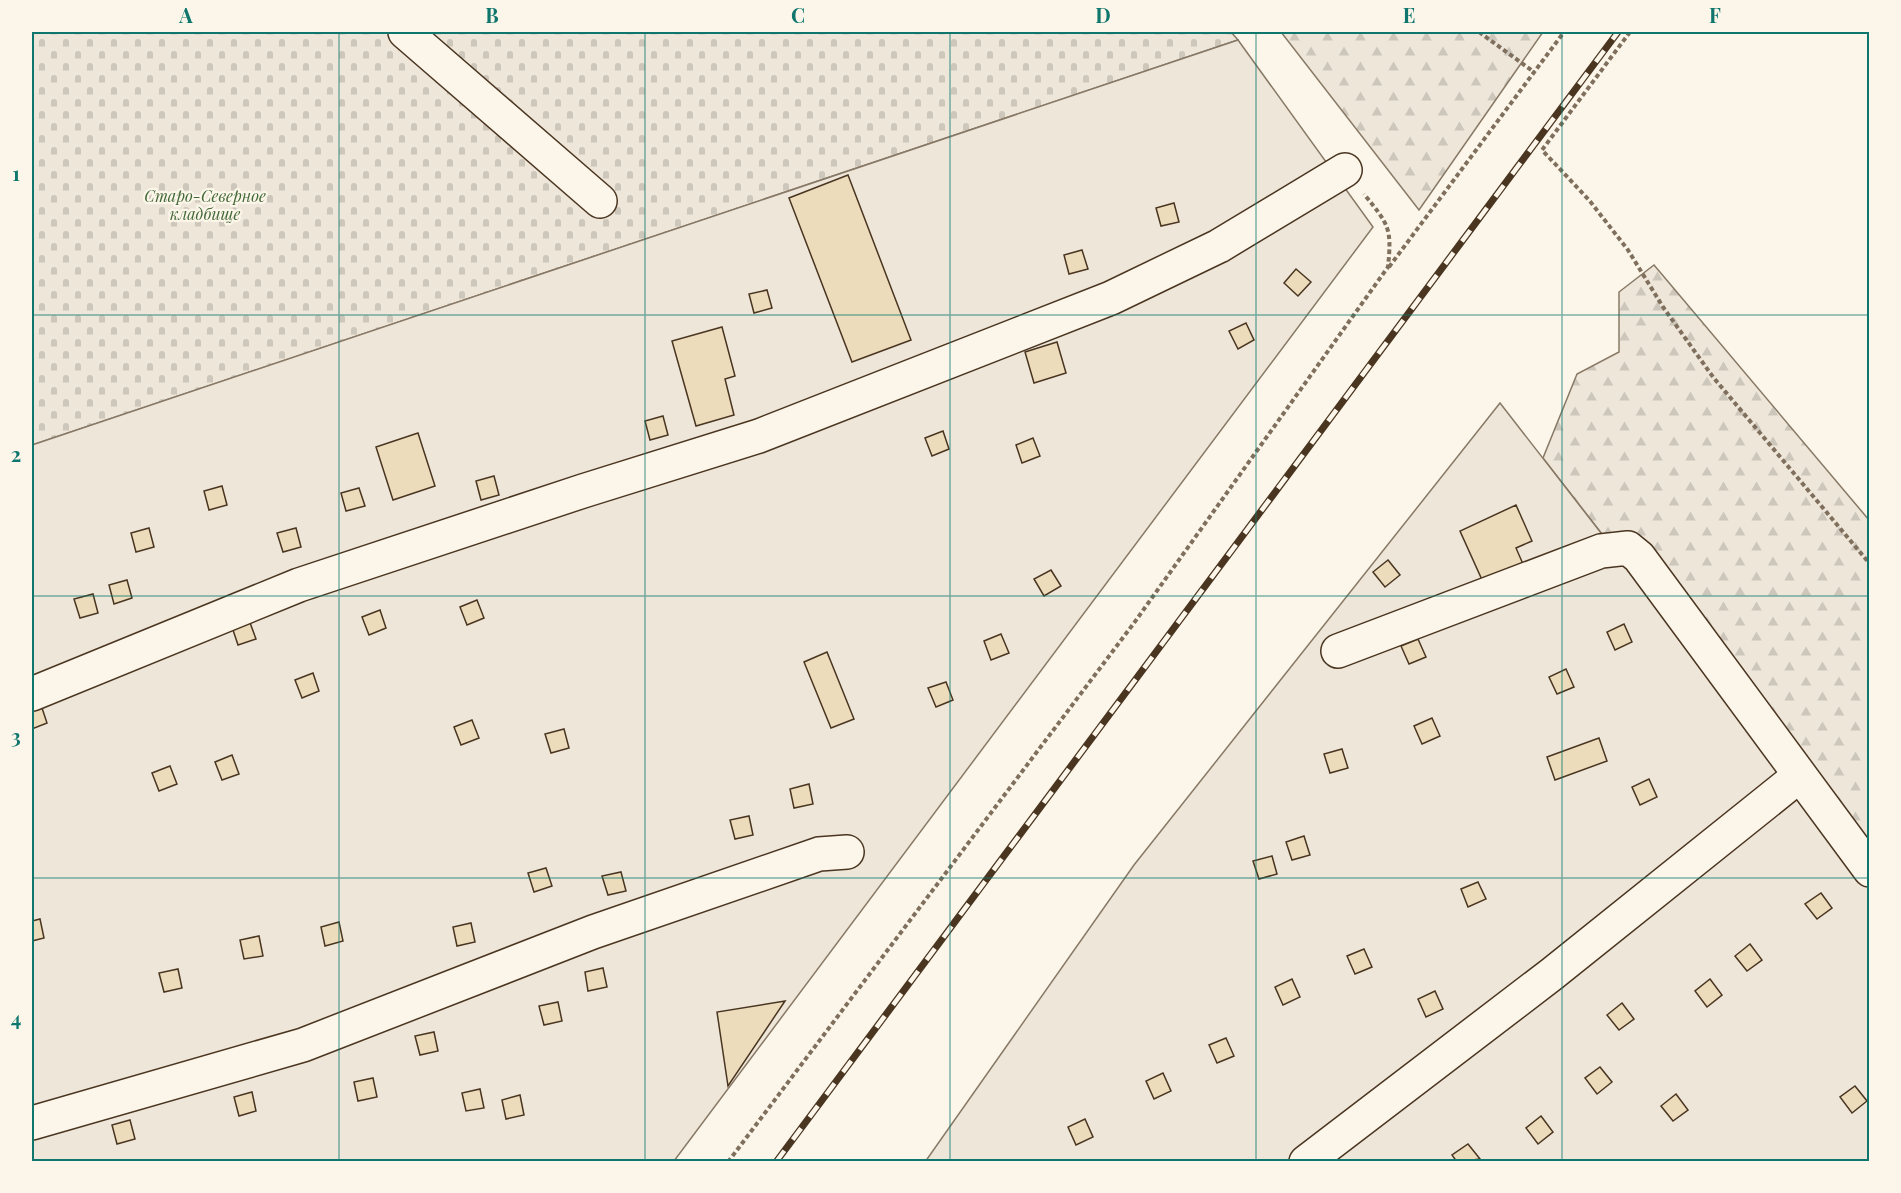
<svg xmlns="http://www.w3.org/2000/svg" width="1901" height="1193" font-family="'Playfair Display',serif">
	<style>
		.forest { fill: url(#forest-firs); stroke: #887966; stroke-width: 1.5 }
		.cemetery { fill: url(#cemetery-stones); stroke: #887966; stroke-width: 1.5 }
		.garden { fill: #ede6d9; stroke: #887966; stroke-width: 1.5 }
		.building { fill: #ecdcbc; stroke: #4a3520; stroke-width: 1.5 }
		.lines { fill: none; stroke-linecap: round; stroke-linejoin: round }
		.minor-casing { stroke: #4a3520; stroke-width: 36 }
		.path { stroke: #7f6f5c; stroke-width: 4; stroke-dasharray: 4.5 3; stroke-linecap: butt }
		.minor { stroke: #fbf6e9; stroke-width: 33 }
		.rail-casing { stroke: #4a3520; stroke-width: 7 }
		.rail { stroke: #fbf6e9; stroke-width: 4.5; stroke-dasharray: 14; stroke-linecap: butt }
		.grid { fill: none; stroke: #0f766e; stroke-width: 1.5; stroke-opacity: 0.55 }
		.labels { text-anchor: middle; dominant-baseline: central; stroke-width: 4.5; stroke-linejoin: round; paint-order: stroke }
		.park-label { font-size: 16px; font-style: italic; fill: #436837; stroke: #fbf6e9 }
		.neatline { fill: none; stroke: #0f766e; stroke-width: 2 }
		.grid-label { font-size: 20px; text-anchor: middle; font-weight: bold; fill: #0f766e }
	</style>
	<defs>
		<pattern id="forest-firs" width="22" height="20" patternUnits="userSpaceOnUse" patternTransform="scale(1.5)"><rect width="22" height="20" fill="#ede6d9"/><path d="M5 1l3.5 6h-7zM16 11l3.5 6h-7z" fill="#cdc6ba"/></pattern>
		<pattern id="cemetery-stones" width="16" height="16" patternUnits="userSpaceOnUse" patternTransform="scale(1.5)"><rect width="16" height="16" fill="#ede6d9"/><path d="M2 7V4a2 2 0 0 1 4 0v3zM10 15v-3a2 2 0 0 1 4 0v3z" fill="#cdc6ba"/></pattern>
	</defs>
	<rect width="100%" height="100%" fill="#fbf6e9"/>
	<g class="forest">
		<path d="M 1281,32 L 1543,32 L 1419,210 Z"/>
		<path d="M 1654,265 L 1869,520 L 1869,878 L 1543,458 L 1577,374 L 1619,352 L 1619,292 Z"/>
	</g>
	<path class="cemetery" d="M 32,32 L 1231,32 L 1238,40 L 32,445 Z"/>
	<g class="garden">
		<path d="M 1238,40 L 1373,227 L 674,1161 L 32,1161 L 32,445 Z"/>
		<path d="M 1500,403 L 1869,878 L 1869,1161 L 925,1162 L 1134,865 Z"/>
	</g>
	<g class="building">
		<path d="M 848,175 L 911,340 L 852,362 L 789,198 Z"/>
		<path d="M 1174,203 L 1179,222 L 1161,226 L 1156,208 Z"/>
		<path d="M 1082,250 L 1088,269 L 1069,274 L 1064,255 Z"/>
		<path d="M 1296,269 L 1311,282 L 1298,296 L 1284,283 Z"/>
		<path d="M 767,290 L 772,308 L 754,313 L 749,294 Z"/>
		<path d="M 1246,323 L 1254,340 L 1238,349 L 1229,331 Z"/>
		<path d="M 722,327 L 735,376 L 725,379 L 734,415 L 696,426 L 672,341 Z"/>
		<path d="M 1057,342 L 1066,373 L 1034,383 L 1025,352 Z"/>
		<path d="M 663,416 L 668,435 L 650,440 L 645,421 Z"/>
		<path d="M 943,431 L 949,449 L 932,456 L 925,438 Z"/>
		<path d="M 418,433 L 435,486 L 393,500 L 376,447 Z"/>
		<path d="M 1033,438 L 1040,456 L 1022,463 L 1016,445 Z"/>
		<path d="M 494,476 L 499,495 L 481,500 L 476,481 Z"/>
		<path d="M 222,486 L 227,505 L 209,510 L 204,491 Z"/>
		<path d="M 359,488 L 365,506 L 346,511 L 341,493 Z"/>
		<path d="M 1516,505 L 1532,541 L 1516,548 L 1523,564 L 1483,582 L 1460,531 Z"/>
		<path d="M 149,528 L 154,547 L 136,552 L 131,533 Z"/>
		<path d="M 296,528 L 301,547 L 283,552 L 277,533 Z"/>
		<path d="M 1388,560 L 1400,575 L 1385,587 L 1373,572 Z"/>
		<path d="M 1051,570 L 1061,586 L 1044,596 L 1034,579 Z"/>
		<path d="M 127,580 L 132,598 L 114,604 L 109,585 Z"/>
		<path d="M 93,594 L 98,613 L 80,618 L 74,599 Z"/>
		<path d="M 477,600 L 484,618 L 467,625 L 460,607 Z"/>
		<path d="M 380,610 L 386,628 L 369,635 L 362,617 Z"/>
		<path d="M 249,620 L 256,639 L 238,645 L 232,627 Z"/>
		<path d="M 1624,624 L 1632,642 L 1615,650 L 1607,632 Z"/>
		<path d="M 1001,634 L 1009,653 L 991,660 L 984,641 Z"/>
		<path d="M 1418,639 L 1426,657 L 1409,664 L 1401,646 Z"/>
		<path d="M 827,652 L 854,719 L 831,728 L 804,662 Z"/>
		<path d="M 1566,669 L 1574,687 L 1557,694 L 1549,677 Z"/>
		<path d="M 313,673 L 319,691 L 302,698 L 295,680 Z"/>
		<path d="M 946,682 L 953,700 L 936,707 L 928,688 Z"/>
		<path d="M 41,705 L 47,723 L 32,729 L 32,708 Z"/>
		<path d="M 1432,718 L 1440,736 L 1422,744 L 1414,726 Z"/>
		<path d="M 472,720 L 479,738 L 461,745 L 454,727 Z"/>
		<path d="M 564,729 L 569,748 L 551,753 L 545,734 Z"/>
		<path d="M 1599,738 L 1607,761 L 1555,780 L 1547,757 Z"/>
		<path d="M 1342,749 L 1348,768 L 1330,773 L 1324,754 Z"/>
		<path d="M 232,755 L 239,774 L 222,780 L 215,762 Z"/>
		<path d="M 170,766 L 177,784 L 159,791 L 152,773 Z"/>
		<path d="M 1649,779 L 1657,797 L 1640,805 L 1632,787 Z"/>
		<path d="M 809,784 L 813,804 L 794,808 L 790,789 Z"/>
		<path d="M 749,816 L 753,835 L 735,839 L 730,820 Z"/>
		<path d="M 1304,836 L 1310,855 L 1292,860 L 1286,842 Z"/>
		<path d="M 1272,856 L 1277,874 L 1259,879 L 1253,861 Z"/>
		<path d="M 546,868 L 552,886 L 534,892 L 528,873 Z"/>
		<path d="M 621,872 L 626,891 L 608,895 L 602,876 Z"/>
		<path d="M 1478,882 L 1486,899 L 1468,907 L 1461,889 Z"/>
		<path d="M 1821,893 L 1832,908 L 1817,919 L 1805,904 Z"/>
		<path d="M 40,919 L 44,938 L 32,941 L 32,921 Z"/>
		<path d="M 339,922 L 343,941 L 325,946 L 321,927 Z"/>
		<path d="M 471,923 L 475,942 L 457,946 L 453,927 Z"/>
		<path d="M 259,936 L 263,956 L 244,959 L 240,940 Z"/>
		<path d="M 1750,944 L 1762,960 L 1747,971 L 1735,956 Z"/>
		<path d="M 1364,949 L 1372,967 L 1355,974 L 1347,956 Z"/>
		<path d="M 603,968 L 607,987 L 588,991 L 585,972 Z"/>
		<path d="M 178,969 L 182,988 L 164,992 L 159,973 Z"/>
		<path d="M 1292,979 L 1300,997 L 1283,1005 L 1275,987 Z"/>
		<path d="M 1710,979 L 1722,995 L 1707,1007 L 1695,991 Z"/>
		<path d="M 1435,991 L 1443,1009 L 1426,1017 L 1418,999 Z"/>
		<path d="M 785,1001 L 728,1086 L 717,1012 Z"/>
		<path d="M 558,1002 L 562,1021 L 544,1025 L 539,1006 Z"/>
		<path d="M 1622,1003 L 1634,1019 L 1619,1030 L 1607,1015 Z"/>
		<path d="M 434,1032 L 438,1051 L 420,1055 L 415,1036 Z"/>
		<path d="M 1226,1038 L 1234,1056 L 1217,1063 L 1209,1045 Z"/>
		<path d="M 1600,1067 L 1612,1082 L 1597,1094 L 1585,1078 Z"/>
		<path d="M 1163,1073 L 1171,1091 L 1154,1099 L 1146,1081 Z"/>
		<path d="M 373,1078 L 377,1097 L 358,1101 L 354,1082 Z"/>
		<path d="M 1855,1086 L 1867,1101 L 1852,1113 L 1840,1097 Z"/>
		<path d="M 480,1089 L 484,1108 L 466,1111 L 462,1093 Z"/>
		<path d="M 252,1092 L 256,1111 L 239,1116 L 234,1097 Z"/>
		<path d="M 1676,1094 L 1688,1110 L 1673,1121 L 1661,1106 Z"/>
		<path d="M 520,1095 L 524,1115 L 506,1119 L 502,1100 Z"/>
		<path d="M 1541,1116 L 1553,1132 L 1538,1144 L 1526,1128 Z"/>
		<path d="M 1085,1119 L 1093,1137 L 1076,1145 L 1068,1127 Z"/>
		<path d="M 130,1120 L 135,1139 L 117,1144 L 112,1125 Z"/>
		<path d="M 1468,1144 L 1480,1159 L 1457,1162 L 1452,1155 Z"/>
	</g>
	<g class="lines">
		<defs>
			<g id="minor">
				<path d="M 405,32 L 600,201"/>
				<path d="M 1338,651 L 1601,551 L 1628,548 L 1639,557 L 1870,870"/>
				<path d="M 32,694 L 299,585 L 583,491 L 759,436 L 1111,298 L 1219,246 L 1345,170"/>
				<path d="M 32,1123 L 303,1045 L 593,932 L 819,854 L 847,852"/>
				<path d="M 1306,1162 L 1552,974 L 1799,776"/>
			</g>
		</defs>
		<use href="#minor" class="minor-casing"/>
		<g class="path">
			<path d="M 1479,32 L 1534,72"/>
			<path d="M 1630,32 L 1542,150 L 1589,200 L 1628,250 L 1663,307 L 1713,377 L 1870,564"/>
			<path d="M 1389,267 L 1564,32"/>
			<path d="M 728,1162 L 1134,623 L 1388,267 C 1392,228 1389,225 1364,194"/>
		</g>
		<use href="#minor" class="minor"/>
		<defs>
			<path id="rail" d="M 776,1162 L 1618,32"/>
		</defs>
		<use href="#rail" class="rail-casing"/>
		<use href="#rail" class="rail"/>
	</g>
	<path class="grid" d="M 339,32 L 339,1162M 645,32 L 645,1162M 950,32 L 950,1162M 1256,32 L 1256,1162M 1562,32 L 1562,1162M 32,315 L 1870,315M 32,596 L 1870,596M 32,878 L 1870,878"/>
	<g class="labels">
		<g class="park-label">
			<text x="205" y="195">Старо-Северное<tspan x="205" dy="18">кладбище</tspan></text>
		</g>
	</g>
	<rect width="1901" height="1193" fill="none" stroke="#fbf6e9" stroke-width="66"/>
	<rect x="33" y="33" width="1835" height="1127" class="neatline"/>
	<g class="grid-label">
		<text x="186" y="23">A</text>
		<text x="492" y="23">B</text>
		<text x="798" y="23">C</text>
		<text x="1103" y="23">D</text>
		<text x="1409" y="23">E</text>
		<text x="1715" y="23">F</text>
		<text x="16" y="181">1</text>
		<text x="16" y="462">2</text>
		<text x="16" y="744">3</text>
		<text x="16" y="1026">4</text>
	</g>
</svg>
